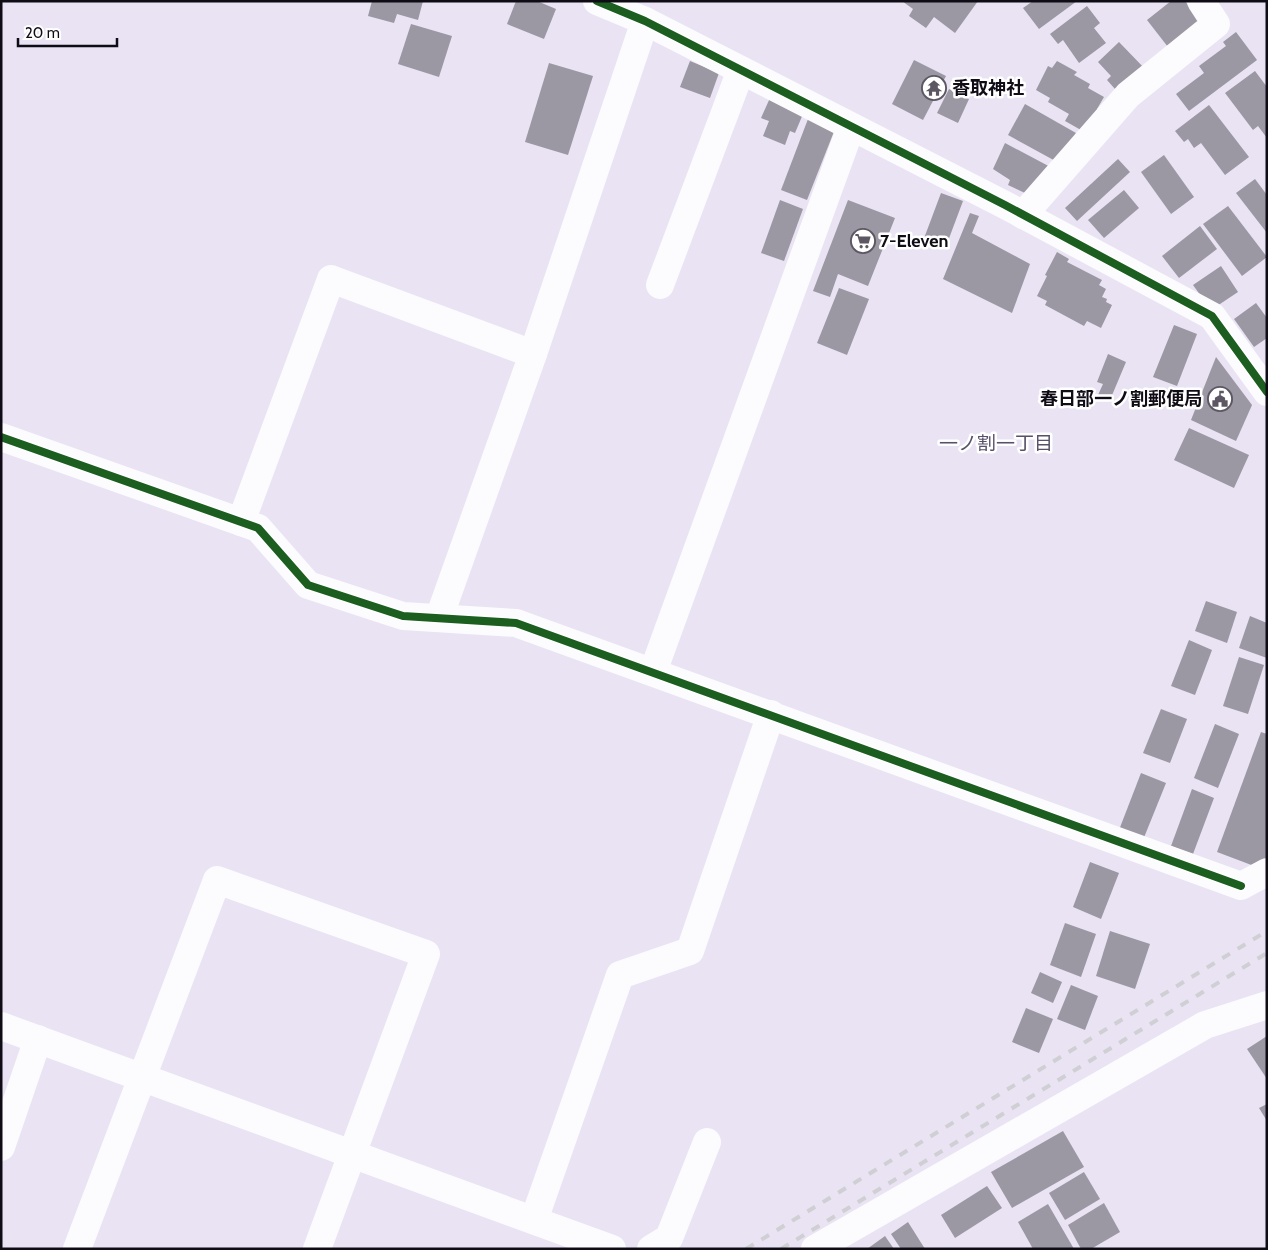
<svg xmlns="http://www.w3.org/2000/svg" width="1268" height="1250" font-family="Cabin,'Noto Sans JP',sans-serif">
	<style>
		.building { fill: #9b97a3 }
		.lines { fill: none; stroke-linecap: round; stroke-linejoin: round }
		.minor { stroke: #fcfbfd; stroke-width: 28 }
		.rail { stroke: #d0cfd3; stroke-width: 4; stroke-dasharray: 9 9; stroke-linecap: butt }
		.cycleway-casing { stroke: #fff; stroke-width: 11 }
		.cycleway { stroke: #1b5e20; stroke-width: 8 }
		.labels { text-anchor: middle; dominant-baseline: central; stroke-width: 5; stroke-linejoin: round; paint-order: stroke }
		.poi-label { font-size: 18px; font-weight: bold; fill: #100c16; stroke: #fff; text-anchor: start }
		.neighbourhood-label { font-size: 19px; fill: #595069; stroke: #fff }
	</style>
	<rect width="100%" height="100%" fill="#e9e3f3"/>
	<g class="building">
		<path d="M 372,1 L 423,1 L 418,20 L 397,14 L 394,23 L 368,16 Z"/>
		<path d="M 516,1 L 537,1 L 556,9 L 544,39 L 507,24 Z"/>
		<path d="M 902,1 L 978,1 L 955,33 L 934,17 L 926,28 L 909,16 L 913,9 Z"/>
		<path d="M 1033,1 L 1077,1 L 1039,29 L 1023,8 Z"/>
		<path d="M 1171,1 L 1185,1 L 1201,22 L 1168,47 L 1147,20 Z"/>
		<path d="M 1087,6 L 1100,23 L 1094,28 L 1106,43 L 1079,63 L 1063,40 L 1058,44 L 1050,34 Z"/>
		<path d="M 411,24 L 452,36 L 439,77 L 398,64 Z"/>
		<path d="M 1236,32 L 1257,60 L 1189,111 L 1176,94 L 1204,73 L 1199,66 L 1226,46 L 1223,42 Z"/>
		<path d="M 1119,42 L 1147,71 L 1115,89 L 1107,80 L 1111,76 L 1098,62 Z"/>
		<path d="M 914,60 L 946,76 L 923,120 L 892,104 Z"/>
		<path d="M 690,61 L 719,73 L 710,98 L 680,87 Z"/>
		<path d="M 1057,61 L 1077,72 L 1074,75 L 1090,84 L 1088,88 L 1104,97 L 1097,109 L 1100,111 L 1088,134 L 1065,121 L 1069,114 L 1048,102 L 1050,98 L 1036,90 L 1048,66 L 1052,68 Z"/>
		<path d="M 549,63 L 593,76 L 568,155 L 525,142 Z"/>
		<path d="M 1255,71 L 1267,87 L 1267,138 L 1258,126 L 1253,130 L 1225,93 Z"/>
		<path d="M 949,89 L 969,99 L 958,123 L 937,113 Z"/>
		<path d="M 770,98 L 803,114 L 795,133 L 790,131 L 785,145 L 763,136 L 769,121 L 761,118 Z"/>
		<path d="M 1025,104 L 1076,133 L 1059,163 L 1008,135 Z"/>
		<path d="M 1209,105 L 1249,157 L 1225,175 L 1201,143 L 1194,148 L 1188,139 L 1184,142 L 1175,131 Z"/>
		<path d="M 808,119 L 835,129 L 807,200 L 781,190 Z"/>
		<path d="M 1005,143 L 1056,170 L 1029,195 L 1008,185 L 1010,180 L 993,169 Z"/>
		<path d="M 1164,155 L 1194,197 L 1171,214 L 1141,172 Z"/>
		<path d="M 1118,159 L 1130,172 L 1077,221 L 1065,208 Z"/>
		<path d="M 1255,179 L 1267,195 L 1267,233 L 1236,193 Z"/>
		<path d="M 1124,190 L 1139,208 L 1104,238 L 1088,220 Z"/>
		<path d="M 941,193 L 963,201 L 945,249 L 923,241 Z"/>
		<path d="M 780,200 L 803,209 L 784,261 L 761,253 Z"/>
		<path d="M 848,200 L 895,218 L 868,286 L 838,274 L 830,297 L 813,291 Z"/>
		<path d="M 1228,206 L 1267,257 L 1242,276 L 1203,224 Z"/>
		<path d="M 970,213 L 979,216 L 972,233 L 1030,264 L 1012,313 L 943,279 Z"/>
		<path d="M 1200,226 L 1217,249 L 1179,278 L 1162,256 Z"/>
		<path d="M 1057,252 L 1069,259 L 1067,262 L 1102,280 L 1099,285 L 1106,289 L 1102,297 L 1107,299 L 1106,302 L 1112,305 L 1101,328 L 1087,321 L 1084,326 L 1045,305 L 1047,301 L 1037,296 L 1047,276 L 1045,275 Z"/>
		<path d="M 1221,266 L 1238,292 L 1211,310 L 1193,285 Z"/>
		<path d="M 839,288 L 869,299 L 847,355 L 817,343 Z"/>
		<path d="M 1256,303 L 1267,318 L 1267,338 L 1254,347 L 1234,319 Z"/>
		<path d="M 1174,325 L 1197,334 L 1177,386 L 1153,377 Z"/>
		<path d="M 1108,354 L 1126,362 L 1110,400 L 1098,395 L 1103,384 L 1097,382 Z"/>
		<path d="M 1216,357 L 1252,405 L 1236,441 L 1191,420 Z"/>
		<path d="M 1189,428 L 1249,455 L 1234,488 L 1174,460 Z"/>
		<path d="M 1206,601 L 1237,612 L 1227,643 L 1195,631 Z"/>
		<path d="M 1250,616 L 1267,623 L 1267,658 L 1239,648 Z"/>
		<path d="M 1189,640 L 1212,650 L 1195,695 L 1171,686 Z"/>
		<path d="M 1239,657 L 1264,665 L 1248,714 L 1223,706 Z"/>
		<path d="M 1161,709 L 1187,719 L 1170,763 L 1143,753 Z"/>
		<path d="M 1215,724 L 1239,734 L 1218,788 L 1194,778 Z"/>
		<path d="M 1261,732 L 1267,734 L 1267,856 L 1262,869 L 1217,852 Z"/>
		<path d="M 1141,773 L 1166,783 L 1143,840 L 1119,830 Z"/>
		<path d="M 1192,789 L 1214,798 L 1193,854 L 1171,846 Z"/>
		<path d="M 1090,862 L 1119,873 L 1101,919 L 1073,907 Z"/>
		<path d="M 1065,923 L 1096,934 L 1081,977 L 1050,965 Z"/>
		<path d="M 1110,931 L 1150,944 L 1135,989 L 1096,976 Z"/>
		<path d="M 1040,972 L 1062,982 L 1053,1003 L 1031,993 Z"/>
		<path d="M 1071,985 L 1098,996 L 1085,1030 L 1057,1019 Z"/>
		<path d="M 1026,1008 L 1053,1019 L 1039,1053 L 1012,1042 Z"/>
		<path d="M 1267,1036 L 1267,1079 L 1247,1049 Z"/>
		<path d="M 1267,1104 L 1267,1121 L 1259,1108 Z"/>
		<path d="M 1063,1131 L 1084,1167 L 1012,1208 L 991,1172 Z"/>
		<path d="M 1084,1172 L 1100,1199 L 1065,1220 L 1049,1193 Z"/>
		<path d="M 987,1186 L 1002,1208 L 955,1238 L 941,1215 Z"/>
		<path d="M 1104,1203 L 1120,1232 L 1091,1249 L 1081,1249 L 1068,1225 Z"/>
		<path d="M 1048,1204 L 1074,1249 L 1033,1249 L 1018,1222 Z"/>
		<path d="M 908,1222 L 925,1249 L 901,1249 L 891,1234 Z"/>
		<path d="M 885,1236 L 894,1249 L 867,1249 Z"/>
	</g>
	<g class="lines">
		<g class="minor">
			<path d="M 597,1 L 645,21 L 1005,205 L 1212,316 L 1267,392"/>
			<path d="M 1023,215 L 1128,95 L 1216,24 L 1201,1"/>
			<path d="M 660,285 L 741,70"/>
			<path d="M 1,437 L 258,528 L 308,585 L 403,616 L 516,623 L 1241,886 L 1267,872"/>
			<path d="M 241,522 L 331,279 L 533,354"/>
			<path d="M 439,618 L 533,354 L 645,21"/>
			<path d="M 653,672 L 851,127"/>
			<path d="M 1,1026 L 612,1249"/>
			<path d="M 1,1147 L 38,1039"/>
			<path d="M 534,1220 L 620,975 L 690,951 L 771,714"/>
			<path d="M 77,1249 L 217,880 L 426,954 L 317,1249"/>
			<path d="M 651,1249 L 669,1238 L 707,1142"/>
			<path d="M 815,1249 L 1205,1025 L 1267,1005"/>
		</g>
		<g class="rail">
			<path d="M 746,1249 L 1267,931"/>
			<path d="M 781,1249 L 1267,953"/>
		</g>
		<defs>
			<g id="cycleway">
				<path d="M 597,1 L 645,21 L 1005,205 L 1212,316 L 1267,392"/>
				<path d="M 1,437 L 258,528 L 308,585 L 403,616 L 516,623 L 1241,886"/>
			</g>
		</defs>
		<use href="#cycleway" class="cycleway-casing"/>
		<use href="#cycleway" class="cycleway"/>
	</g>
	<defs>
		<symbol id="temple-ring" viewBox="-11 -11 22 22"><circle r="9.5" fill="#fff" stroke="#5c5763" stroke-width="1.5"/><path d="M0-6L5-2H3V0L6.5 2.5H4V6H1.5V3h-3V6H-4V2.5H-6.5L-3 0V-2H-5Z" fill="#5c5763"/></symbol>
		<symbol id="supermarket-ring" viewBox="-11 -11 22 22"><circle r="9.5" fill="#fff" stroke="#5c5763" stroke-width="1.5"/><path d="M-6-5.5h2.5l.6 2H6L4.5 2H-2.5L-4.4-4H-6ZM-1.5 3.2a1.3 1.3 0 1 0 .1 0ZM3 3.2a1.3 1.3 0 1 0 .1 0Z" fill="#5c5763"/></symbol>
		<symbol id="civic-ring" viewBox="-11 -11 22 22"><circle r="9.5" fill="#fff" stroke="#5c5763" stroke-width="1.5"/><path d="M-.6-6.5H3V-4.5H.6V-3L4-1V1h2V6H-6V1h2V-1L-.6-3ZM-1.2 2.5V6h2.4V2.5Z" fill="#5c5763"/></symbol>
	</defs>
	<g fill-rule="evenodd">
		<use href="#temple-ring" x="920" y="74" width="28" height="28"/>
		<use href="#supermarket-ring" x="849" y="227" width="28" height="28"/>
		<use href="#civic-ring" x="1206" y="385" width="28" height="28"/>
	</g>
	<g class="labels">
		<g class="poi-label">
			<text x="952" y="88">香取神社</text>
			<text x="880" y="241">7-Eleven</text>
			<text x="1202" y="399" text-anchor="end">春日部一ノ割郵便局</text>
		</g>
		<g class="neighbourhood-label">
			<text x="996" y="443">一ノ割一丁目</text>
		</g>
	</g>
	<rect width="1268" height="1250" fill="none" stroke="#100c16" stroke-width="5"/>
	<path d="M18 38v8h99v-8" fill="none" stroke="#100c16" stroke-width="2.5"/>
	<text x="25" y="38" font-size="15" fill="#100c16" stroke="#ffffff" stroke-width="4" paint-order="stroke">20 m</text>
</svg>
